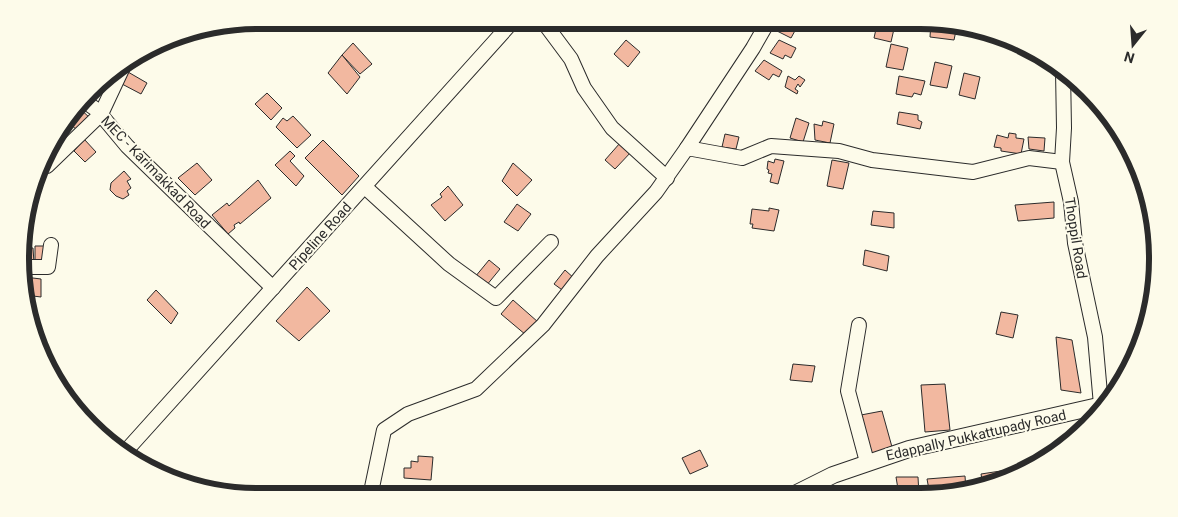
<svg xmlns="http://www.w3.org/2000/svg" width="1178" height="517" font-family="Roboto,sans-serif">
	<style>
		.building { fill: #f2b8a0; stroke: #2b2b2b }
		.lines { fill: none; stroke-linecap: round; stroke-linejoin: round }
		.minor-casing { stroke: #2b2b2b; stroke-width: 16 }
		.major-casing { stroke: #2b2b2b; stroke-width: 18 }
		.minor { stroke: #fdfbea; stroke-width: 14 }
		.major { stroke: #fdfbea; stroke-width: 16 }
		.labels { text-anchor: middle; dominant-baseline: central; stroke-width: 4; stroke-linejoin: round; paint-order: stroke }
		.street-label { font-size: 14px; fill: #2b2b2b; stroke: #fdfbea }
		.rim { fill: none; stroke: #2b2b2b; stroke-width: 6 }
	</style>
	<rect width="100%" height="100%" fill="#fdfbea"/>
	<g class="building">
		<path d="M 878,20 L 896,20 L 891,42 L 874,38 Z"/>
		<path d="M 783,21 L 797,27 L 791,38 L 777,31 Z"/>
		<path d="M 931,22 L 957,26 L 954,40 L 930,37 Z"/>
		<path d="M 626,40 L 640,52 L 628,67 L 614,54 Z"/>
		<path d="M 779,40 L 796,48 L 791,58 L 785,55 L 783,59 L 770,53 Z"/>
		<path d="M 353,43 L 372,64 L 360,74 L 342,55 Z"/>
		<path d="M 891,44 L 908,48 L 903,70 L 886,67 Z"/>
		<path d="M 342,55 L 360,77 L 347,94 L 328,73 Z"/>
		<path d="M 764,60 L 782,71 L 779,77 L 773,74 L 769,80 L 755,71 Z"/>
		<path d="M 935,62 L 952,66 L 947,88 L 930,85 Z"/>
		<path d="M 128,72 L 147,83 L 141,94 L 122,84 Z"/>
		<path d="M 964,73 L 980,77 L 975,99 L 959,95 Z"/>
		<path d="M 788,76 L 795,80 L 799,76 L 805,80 L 800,87 L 798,84 L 795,89 L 798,91 L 797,94 L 785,87 Z"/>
		<path d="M 899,76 L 925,81 L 921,95 L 914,93 L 912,97 L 896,94 Z"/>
		<path d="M 267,93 L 282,108 L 271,120 L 255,104 Z"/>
		<path d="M 78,107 L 90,118 L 79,132 L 67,121 Z"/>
		<path d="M 899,112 L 918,115 L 918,120 L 922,122 L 920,129 L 897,124 Z"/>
		<path d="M 293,116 L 311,135 L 297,148 L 276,127 L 283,118 L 287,121 Z"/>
		<path d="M 796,118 L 809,123 L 803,142 L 790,138 Z"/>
		<path d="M 823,121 L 834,124 L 830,143 L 815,140 L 814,124 L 822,126 Z"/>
		<path d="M 1009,133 L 1016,134 L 1016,138 L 1024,139 L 1021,154 L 1001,151 L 1001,148 L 994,147 L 997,135 L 1008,138 Z"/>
		<path d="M 725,134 L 739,137 L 736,149 L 722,147 Z"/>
		<path d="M 1028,137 L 1045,138 L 1044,151 L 1029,149 Z"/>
		<path d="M 84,139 L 96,152 L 85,162 L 74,151 Z"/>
		<path d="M 323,140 L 359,176 L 342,195 L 305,158 Z"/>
		<path d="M 620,143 L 632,151 L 615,169 L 605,160 Z"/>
		<path d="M 290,151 L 295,156 L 290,161 L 304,176 L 296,186 L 275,165 Z"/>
		<path d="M 775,159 L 784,161 L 778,184 L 770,182 L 772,174 L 768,173 L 769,170 L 767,169 L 768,161 L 774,163 Z"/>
		<path d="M 832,160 L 849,163 L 843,189 L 827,186 Z"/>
		<path d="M 197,163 L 212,180 L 195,195 L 178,178 Z"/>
		<path d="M 513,163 L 532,180 L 517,196 L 502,181 Z"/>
		<path d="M 124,171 L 131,179 L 127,181 L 131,188 L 127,191 L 129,195 L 123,199 L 116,196 L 110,190 L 111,183 Z"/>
		<path d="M 258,180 L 271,198 L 240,224 L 239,222 L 234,225 L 235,228 L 228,234 L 212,215 L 227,203 L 229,206 Z"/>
		<path d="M 448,186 L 463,205 L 445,221 L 431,205 L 442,197 L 440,194 Z"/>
		<path d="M 1054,202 L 1054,218 L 1018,221 L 1015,205 Z"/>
		<path d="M 517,204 L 531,214 L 518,231 L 504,222 Z"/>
		<path d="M 769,208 L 779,210 L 774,231 L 752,228 L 753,224 L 750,224 L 752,209 L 769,211 Z"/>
		<path d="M 873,211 L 894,213 L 894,228 L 871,225 Z"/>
		<path d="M 35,246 L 49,246 L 47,260 L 35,260 Z"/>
		<path d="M 25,248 L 33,248 L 34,263 L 25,264 Z"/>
		<path d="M 865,250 L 889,256 L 887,271 L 863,265 Z"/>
		<path d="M 489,260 L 500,269 L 486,286 L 475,277 Z"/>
		<path d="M 565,270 L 576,280 L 565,292 L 554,284 Z"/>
		<path d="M 25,277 L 41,279 L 41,297 L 25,295 Z"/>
		<path d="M 307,287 L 330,311 L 299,341 L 276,321 Z"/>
		<path d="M 156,290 L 178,313 L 171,324 L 147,300 Z"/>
		<path d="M 513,300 L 538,322 L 526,335 L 501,314 Z"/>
		<path d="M 1001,312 L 1018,315 L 1013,338 L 996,334 Z"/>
		<path d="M 1056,337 L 1072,340 L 1081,393 L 1061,390 Z"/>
		<path d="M 793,364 L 815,366 L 812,382 L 790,380 Z"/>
		<path d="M 945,384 L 950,430 L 925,432 L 921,385 Z"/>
		<path d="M 882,411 L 892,447 L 870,454 L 861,415 Z"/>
		<path d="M 700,450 L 708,466 L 690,474 L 682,458 Z"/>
		<path d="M 1052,454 L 1038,464 L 1036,458 Z"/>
		<path d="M 418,456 L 433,457 L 431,480 L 404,478 L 404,468 L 411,468 L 411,461 L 418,462 Z"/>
		<path d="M 1027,467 L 1025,473 L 983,485 L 981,474 Z"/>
		<path d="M 965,476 L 966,490 L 951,495 L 930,495 L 927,479 Z"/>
		<path d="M 896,477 L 918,477 L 919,495 L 899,495 Z"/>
		<path d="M 396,492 L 415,497 L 395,497 Z"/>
	</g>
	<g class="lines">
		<defs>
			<g id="minor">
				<path d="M 542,20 L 571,59 L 584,88 L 612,128 L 667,178"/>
				<path d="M 1063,71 L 1064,128 L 1062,162 L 1071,202 L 1075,243 L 1095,337 L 1101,405"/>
				<path d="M 84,101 L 97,110 L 127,146 L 273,288"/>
				<path d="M 687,148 L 753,48 L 769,20"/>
				<path d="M 47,166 L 101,114 L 123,67"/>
				<path d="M 365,187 L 449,264 L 496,298 L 551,242"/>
				<path d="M 25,267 L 48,267 L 51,245"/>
				<path d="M 859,325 L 848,391 L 867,462"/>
				<path d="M 125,452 L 514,20"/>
				<path d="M 370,497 L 384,430 L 408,414 L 476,389 L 543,325 L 597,256 L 656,192 L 687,148 L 742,158 L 771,146 L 839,151 L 872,160 L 973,172 L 1029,158 L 1062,162"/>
			</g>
			<path id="major" d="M 793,495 L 833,475 L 909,449 L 1107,404"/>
		</defs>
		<use href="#minor" class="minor-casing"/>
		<use href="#major" class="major-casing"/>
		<use href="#minor" class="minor"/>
		<use href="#major" class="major"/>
	</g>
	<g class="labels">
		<g class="street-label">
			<text transform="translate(156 172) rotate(46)">MEC - Karimakkad Road</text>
			<text transform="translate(320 236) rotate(-48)">Pipeline Road</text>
			<text transform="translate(1076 238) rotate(81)">Thoppil Road</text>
			<text transform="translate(976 435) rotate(-13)">Edappally Pukkattupady Road</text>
		</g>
	</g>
	<path d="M0 0H1178V517H0ZM258 29H920A229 229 0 0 1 1149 258V259A229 229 0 0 1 920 488H258A229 229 0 0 1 29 259V258A229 229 0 0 1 258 29Z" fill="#fdfbea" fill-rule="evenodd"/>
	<path class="rim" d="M258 29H920A229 229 0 0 1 1149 258V259A229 229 0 0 1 920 488H258A229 229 0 0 1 29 259V258A229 229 0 0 1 258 29Z"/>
	<g transform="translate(1133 45) rotate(197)" stroke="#fdfbea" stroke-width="4" paint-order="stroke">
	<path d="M0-4L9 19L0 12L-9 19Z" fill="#2b2b2b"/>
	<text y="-8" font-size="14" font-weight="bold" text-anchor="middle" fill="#2b2b2b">N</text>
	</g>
</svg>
